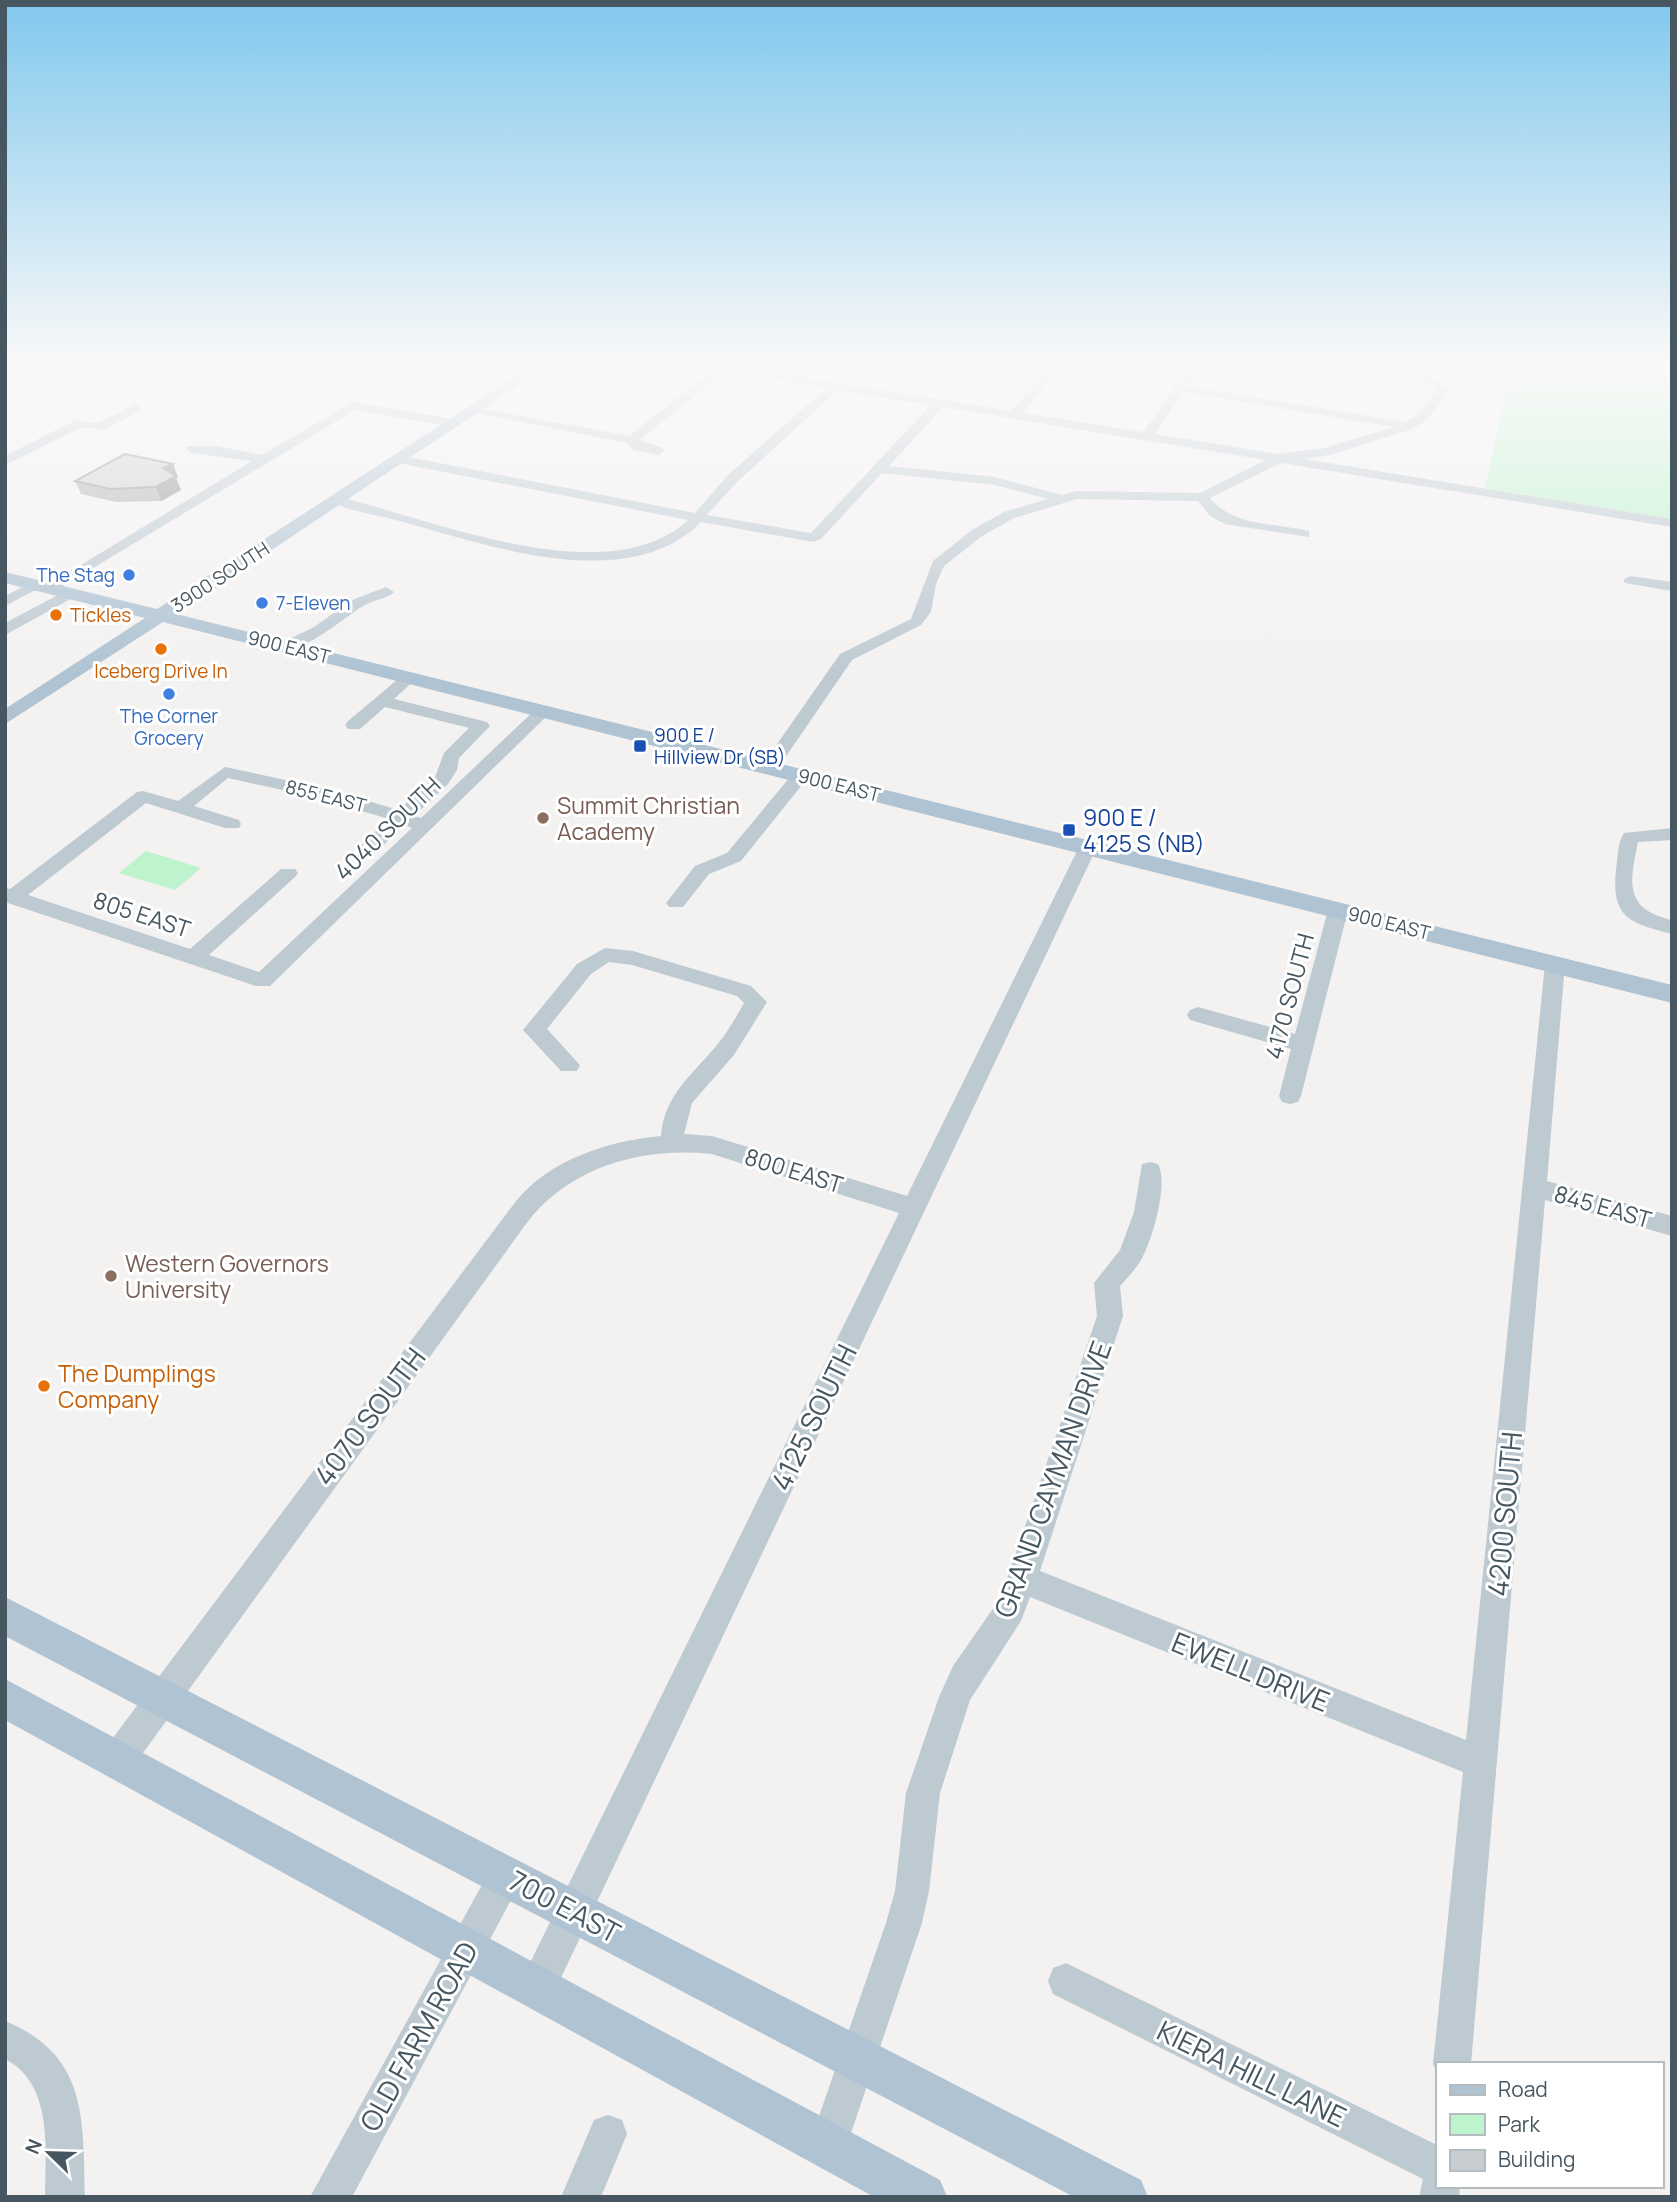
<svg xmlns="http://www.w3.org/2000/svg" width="1677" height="2202" font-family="Manrope,sans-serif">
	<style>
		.green { fill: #bdf4ce }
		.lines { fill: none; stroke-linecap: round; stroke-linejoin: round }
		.minor { fill: #becad2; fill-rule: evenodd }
		.major { fill: #afc3d2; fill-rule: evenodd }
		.wall { fill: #acb0b5 }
		.shaded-wall { fill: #8c9093 }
		.building { fill: #c8cdd2; stroke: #8c9093; stroke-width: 2 }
		.shop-dot { fill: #3f7fe0; stroke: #fff; stroke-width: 2.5 }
		.food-dot { fill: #e8710a; stroke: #fff; stroke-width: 2.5 }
		.transit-dot { fill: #1a4fb4; stroke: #fff; stroke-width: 2.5 }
		.education-dot { fill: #8d6e63; stroke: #fff; stroke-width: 2.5 }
		.labels { text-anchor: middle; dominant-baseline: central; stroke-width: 6; stroke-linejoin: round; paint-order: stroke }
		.far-shop-label { font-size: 19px; fill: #366cbe; stroke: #fff; text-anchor: end }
		.far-street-label { font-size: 19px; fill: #475761; stroke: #fff }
		.far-food-label { font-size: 19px; fill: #c56008; stroke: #fff; text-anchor: start }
		.far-transit-label { font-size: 19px; fill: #164399; stroke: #fff; text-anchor: start }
		.education-label { font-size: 23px; fill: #785e54; stroke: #fff; text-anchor: start }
		.transit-label { font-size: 23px; fill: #164399; stroke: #fff; text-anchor: start }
		.street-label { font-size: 23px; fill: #475761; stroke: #fff }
		.food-label { font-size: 23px; fill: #c56008; stroke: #fff; text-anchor: start }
		.near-street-label { font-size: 28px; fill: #475761; stroke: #fff }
	</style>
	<rect width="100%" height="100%" fill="#f4f1f1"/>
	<g class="green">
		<path d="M 1512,366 L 1672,366 L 1672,519 L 1485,488 Z"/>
		<path d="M 146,851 L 201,868 L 175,890 L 119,873 Z"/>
	</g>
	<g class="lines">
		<g class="minor">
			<path d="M 68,366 L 89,366 L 141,378 L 135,382 Z"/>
			<path d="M 711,366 L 734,366 L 1011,411 L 1043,374 L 1010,369 L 1005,366 L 1049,368 L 1062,366 L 1023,413 L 1144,432 L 1189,366 L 1200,366 L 1187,386 L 1405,422 L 1419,414 L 1437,390 C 1414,370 1368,373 1339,369 L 1333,366 C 1363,363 1428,365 1449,390 L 1427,420 L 1412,429 L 1330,455 L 1304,459 L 1672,519 L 1672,527 L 1281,463 L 1210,498 C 1234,527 1275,523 1309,531 L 1309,537 L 1225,524 L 1210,516 L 1198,501 L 1077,499 L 1014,518 L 982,536 L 944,566 L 936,584 L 931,612 L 921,625 L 852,660 L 776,771 L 770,772 L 761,767 L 840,654 L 911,619 L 933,561 L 972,530 L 1004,512 L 1048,499 L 995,485 L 882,473 L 821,539 L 814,542 L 701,522 C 628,596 486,545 400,521 C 383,516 340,510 329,500 L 336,496 C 429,518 607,595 688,520 L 398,463 L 392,459 L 398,455 L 695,513 L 727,476 L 826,388 L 727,371 L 639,440 L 663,448 L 664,451 L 658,455 L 633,450 L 627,443 L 466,411 L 472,407 L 629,436 L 715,369 ZM 838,390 L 931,405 L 811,533 L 707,515 L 737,482 ZM 1183,392 L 1394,427 L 1324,448 L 1278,454 L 1155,434 ZM 943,407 L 1266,460 L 1200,493 L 1076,491 L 1062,495 L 995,477 L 889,466 Z"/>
			<path d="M 353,402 L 452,419 L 458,423 L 452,427 L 355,410 L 55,591 L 45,591 L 43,588 L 252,461 L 192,453 L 186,449 L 187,446 L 216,446 L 262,455 Z"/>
			<path d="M 136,404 L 140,405 L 140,411 L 103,430 L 82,427 L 5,465 L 5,456 L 76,420 L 97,423 Z"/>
			<path d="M 1630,576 L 1672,582 L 1672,591 L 1625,583 L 1623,580 Z"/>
			<path d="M 36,580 L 41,581 L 41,587 L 5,606 L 5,596 Z"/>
			<path d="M 386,587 L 394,592 L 391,595 C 381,599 369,602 360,608 C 341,620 302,655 277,649 L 275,646 L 314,627 L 352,600 Z"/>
			<path d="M 71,588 L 76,590 L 76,596 L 5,635 L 5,623 Z"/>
			<path d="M 410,672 L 418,677 L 394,699 L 487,722 L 490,726 L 459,758 L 457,770 L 448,784 L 414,816 L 421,818 L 538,707 L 550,707 L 552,711 L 270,986 L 256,986 L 5,902 L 5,888 L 10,889 L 137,792 L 143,791 L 178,801 L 225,767 L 319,787 L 399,810 L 435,777 L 444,753 L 469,728 L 385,707 L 360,729 L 348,729 L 345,725 L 348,721 L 404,674 ZM 228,778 L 310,796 L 389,819 L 363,843 L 361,847 L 363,851 L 377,851 L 405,825 L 412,828 L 259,972 L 209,955 L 295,877 L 298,873 L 295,869 L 281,869 L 190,949 L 28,895 L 146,803 L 225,828 L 239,828 L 241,824 L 239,820 L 194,806 Z"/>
			<path d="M 801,770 L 810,775 L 741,861 L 709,874 L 683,907 L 669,907 L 666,903 L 695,866 L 727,853 L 795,771 Z"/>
			<path d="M 1672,828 L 1672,840 L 1638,842 C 1629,885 1625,909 1672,920 L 1672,934 C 1630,923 1611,918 1616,870 C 1618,857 1617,844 1624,833 Z"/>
			<path d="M 1088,841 L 1097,847 L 550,2001 L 537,2006 L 524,2001 L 519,1988 L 524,1975 L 899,1213 L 712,1154 C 642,1147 570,1166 526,1224 L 130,1771 L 118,1775 L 106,1771 L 102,1759 L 106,1747 L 516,1201 C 551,1159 608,1141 661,1136 C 664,1095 693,1074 717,1045 C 728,1032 736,1017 744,1003 L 737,996 L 632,965 L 609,962 L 591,974 L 547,1029 L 580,1065 L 577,1071 L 561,1071 L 523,1030 L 577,964 L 605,948 L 633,951 L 751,986 L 767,1002 L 734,1055 L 692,1103 L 684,1134 L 712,1136 L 907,1196 L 1079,847 Z"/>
			<path d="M 1338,904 L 1348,910 L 1301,1096 L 1298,1102 L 1290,1104 L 1282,1102 L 1279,1096 L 1291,1049 L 1190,1020 L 1187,1015 L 1190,1010 L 1198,1007 L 1295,1034 L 1328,910 Z"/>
			<path d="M 1555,957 L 1565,964 L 1547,1181 L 1672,1216 L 1672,1236 L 1545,1200 L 1471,2064 L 1437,2064 L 1437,2074 L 1433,2064 L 1463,1772 L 1030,1597 L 1021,1621 L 970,1700 L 940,1793 L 929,1891 L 922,1923 L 847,2145 L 842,2159 L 828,2164 L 814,2159 L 809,2145 L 886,1923 L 895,1891 L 906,1793 L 939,1697 L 953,1666 L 999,1600 L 1007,1579 L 1097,1316 L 1094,1283 L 1120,1250 L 1134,1212 L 1142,1164 L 1150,1162 L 1158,1164 C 1169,1184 1152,1241 1141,1260 C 1136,1269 1127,1278 1120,1286 L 1123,1316 L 1040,1571 L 1466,1740 L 1545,964 Z"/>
			<path d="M 506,1858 L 518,1863 L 523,1875 L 518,1887 L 352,2197 L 310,2197 L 494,1863 Z"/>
			<path d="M 1066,1963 L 1437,2145 L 1437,2186 L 1460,2186 L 1459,2197 L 1419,2197 L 1423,2179 L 1053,1994 L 1048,1981 L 1053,1968 Z"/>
			<path d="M 5,2021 C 88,2055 83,2119 85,2197 L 45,2197 C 45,2151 54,2084 5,2059 Z"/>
			<path d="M 608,2115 L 622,2120 L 627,2134 L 601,2197 L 561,2197 L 594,2120 Z"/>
		</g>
		<g class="major">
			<path d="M 531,366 L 547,366 L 176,614 L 1672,985 L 1672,1003 L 163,622 L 5,724 L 5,709 L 145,618 L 5,583 L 5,572 L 157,609 Z"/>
			<path d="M 5,1597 L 1141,2180 L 1148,2197 L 1074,2197 L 5,1636 Z"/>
			<path d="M 5,1679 L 940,2180 L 947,2197 L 874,2197 L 5,1720 Z"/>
		</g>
	</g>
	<path class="wall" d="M 173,464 L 178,478 L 176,478 L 181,490 L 161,501 L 116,502 L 81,494 L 75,481 Z"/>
	<path class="shaded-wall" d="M 173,464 L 178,478 L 176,478 L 181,490 L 161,501 L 156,487 L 163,468 Z"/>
	<path class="building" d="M 125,454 L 173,464 L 163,468 L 176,476 L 156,487 L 110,489 L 75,481 Z"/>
	<linearGradient id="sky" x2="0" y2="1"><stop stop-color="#81c8ed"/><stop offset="0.54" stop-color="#faf9f9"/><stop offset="1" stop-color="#faf9f9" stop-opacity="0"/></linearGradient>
	<rect width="1677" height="674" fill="url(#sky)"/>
	<g class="shop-dot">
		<circle cx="129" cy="575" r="7"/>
		<circle cx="262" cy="603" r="7"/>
		<circle cx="169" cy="694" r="7"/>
	</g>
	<g class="food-dot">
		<circle cx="56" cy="615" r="7"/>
		<circle cx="161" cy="649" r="7"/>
		<circle cx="44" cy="1386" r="7"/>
	</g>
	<g class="transit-dot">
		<rect x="633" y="739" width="14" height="14" rx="3.5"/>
		<rect x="1062" y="823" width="14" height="14" rx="3.5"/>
	</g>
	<g class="education-dot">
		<circle cx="543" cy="818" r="7"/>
		<circle cx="111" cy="1276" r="7"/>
	</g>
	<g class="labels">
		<g class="far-shop-label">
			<text x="115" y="575">The Stag</text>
			<text x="276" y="603" text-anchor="start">7-Eleven</text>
			<text x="169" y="716" text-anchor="middle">The Corner<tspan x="169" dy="22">Grocery</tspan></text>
		</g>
		<g class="far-street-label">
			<text transform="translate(220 577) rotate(-33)">3900 SOUTH</text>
			<text transform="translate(289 647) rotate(14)">900 EAST</text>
			<text transform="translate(839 785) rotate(14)">900 EAST</text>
			<text transform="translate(326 796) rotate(14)">855 EAST</text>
			<text transform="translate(1389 923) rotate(14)">900 EAST</text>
		</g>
		<g class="far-food-label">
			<text x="70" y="615">Tickles</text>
			<text x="161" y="671" text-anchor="middle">Iceberg Drive In</text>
		</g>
		<g class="far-transit-label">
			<text x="654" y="735">900 E /<tspan x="654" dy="22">Hillview Dr (SB)</tspan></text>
		</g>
		<g class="education-label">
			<text x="557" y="805">Summit Christian<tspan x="557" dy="26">Academy</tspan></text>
			<text x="125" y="1263">Western Governors<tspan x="125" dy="26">University</tspan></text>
		</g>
		<g class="transit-label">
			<text x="1083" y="817">900 E /<tspan x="1083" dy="26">4125 S (NB)</tspan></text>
		</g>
		<g class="street-label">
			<text transform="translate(387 828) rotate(-44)">4040 SOUTH</text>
			<text transform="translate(142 914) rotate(18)">805 EAST</text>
			<text transform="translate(1289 996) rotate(-75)">4170 SOUTH</text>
			<text transform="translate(794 1170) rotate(17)">800 EAST</text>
			<text transform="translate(1603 1206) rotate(16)">845 EAST</text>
		</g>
		<g class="food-label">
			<text x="58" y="1373">The Dumplings<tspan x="58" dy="26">Company</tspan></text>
		</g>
		<g class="near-street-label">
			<text transform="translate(369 1416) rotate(-53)">4070 SOUTH</text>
			<text transform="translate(813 1417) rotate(-64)">4125 SOUTH</text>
			<text transform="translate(1052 1479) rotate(-70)">GRAND CAYMAN DRIVE</text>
			<text transform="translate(1504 1514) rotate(-85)">4200 SOUTH</text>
			<text transform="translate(1251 1671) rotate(22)">EWELL DRIVE</text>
			<text transform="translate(565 1906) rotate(28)">700 EAST</text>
			<text transform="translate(418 2036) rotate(-61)">OLD FARM ROAD</text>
			<text transform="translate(1252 2073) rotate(26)">KIERA HILL LANE</text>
		</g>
	</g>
	<rect width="1677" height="2202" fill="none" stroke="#475761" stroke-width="14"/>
	<rect x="1436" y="2062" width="228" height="126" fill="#ffffff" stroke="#b5bcc0" stroke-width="2"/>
	<rect x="1450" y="2085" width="35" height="10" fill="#afc3d2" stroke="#b5bcc0" stroke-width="2"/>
	<text x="1498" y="2097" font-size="21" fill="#475761">Road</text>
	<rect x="1450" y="2114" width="35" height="21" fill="#bdf4ce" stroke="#b5bcc0" stroke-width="2"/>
	<text x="1498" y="2132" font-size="21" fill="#475761">Park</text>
	<rect x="1450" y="2150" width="35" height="21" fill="#c8cdd2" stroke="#b5bcc0" stroke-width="2"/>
	<text x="1498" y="2167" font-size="21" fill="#475761">Building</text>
	<g transform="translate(49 2153) rotate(293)" stroke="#ffffff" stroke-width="5" paint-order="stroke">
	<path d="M0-5L12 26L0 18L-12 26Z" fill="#475761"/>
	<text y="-10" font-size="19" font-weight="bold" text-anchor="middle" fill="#475761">N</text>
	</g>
</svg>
